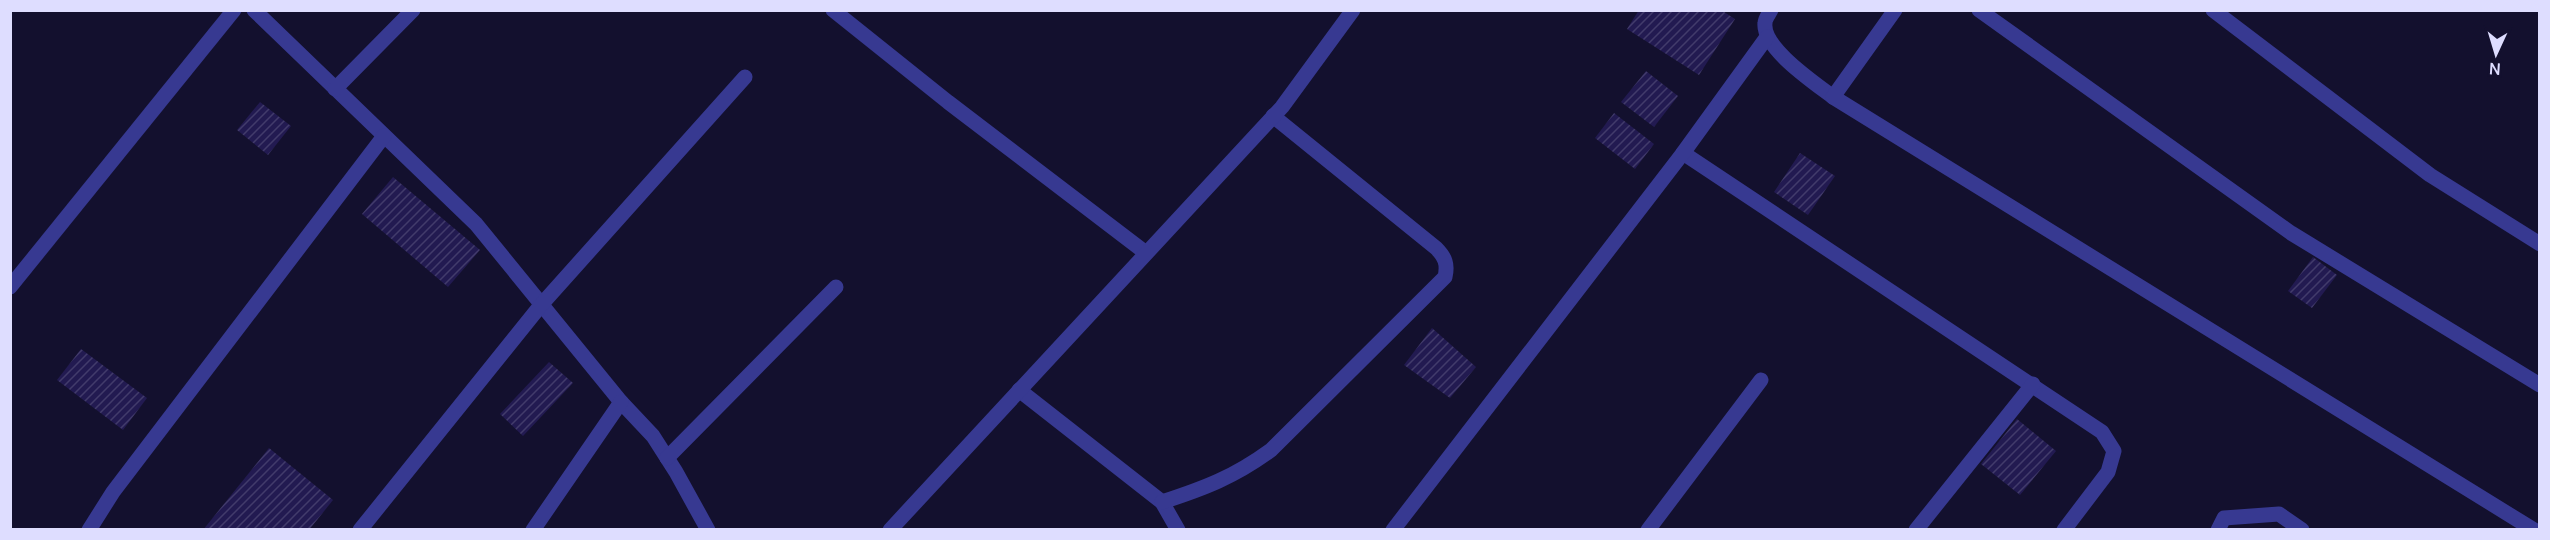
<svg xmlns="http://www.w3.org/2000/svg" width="2550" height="540" font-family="Manrope,sans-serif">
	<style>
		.building { fill: url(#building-hatch) }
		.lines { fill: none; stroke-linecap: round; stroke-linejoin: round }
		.minor { stroke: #373991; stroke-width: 15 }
	</style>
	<defs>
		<pattern id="building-hatch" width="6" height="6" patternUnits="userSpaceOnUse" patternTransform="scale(1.5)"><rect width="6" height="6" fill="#221a51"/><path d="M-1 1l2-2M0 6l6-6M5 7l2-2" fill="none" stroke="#423b6b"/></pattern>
	</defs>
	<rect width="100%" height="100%" fill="#13102e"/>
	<g class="building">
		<path d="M 1639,10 L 1721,10 L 1735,19 L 1699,75 L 1627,29 Z"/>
		<path d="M 1646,71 L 1678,96 L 1654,127 L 1621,102 Z"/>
		<path d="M 260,102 L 291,126 L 268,155 L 237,130 Z"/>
		<path d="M 1614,113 L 1654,144 L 1635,169 L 1595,138 Z"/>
		<path d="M 1800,153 L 1835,176 L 1808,215 L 1774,192 Z"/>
		<path d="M 393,177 L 480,250 L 448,287 L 362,214 Z"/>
		<path d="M 2313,257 L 2337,275 L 2312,308 L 2288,291 Z"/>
		<path d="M 1432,328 L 1476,367 L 1450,398 L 1404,365 Z"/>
		<path d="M 81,349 L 147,398 L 123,430 L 57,380 Z"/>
		<path d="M 549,362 L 573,383 L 523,436 L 500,414 Z"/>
		<path d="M 2017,419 L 2056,451 L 2020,495 L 1981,464 Z"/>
		<path d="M 269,448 L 333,500 L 309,530 L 203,530 Z"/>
	</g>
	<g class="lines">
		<g class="minor">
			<path d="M 254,10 L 476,224 L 621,402 L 653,436 L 676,472 L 708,530"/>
			<path d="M 833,10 L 948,102 L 1146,253"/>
			<path d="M 1771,10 C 1769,14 1765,19 1765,23 C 1762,48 1815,83 1833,97"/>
			<path d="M 1895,10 L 1833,97 L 2534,530"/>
			<path d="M 1979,10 L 2291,233 L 2540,385"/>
			<path d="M 2213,10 L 2430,175 L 2540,244"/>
			<path d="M 335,89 L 413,10"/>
			<path d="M 1683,153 L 2102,432 L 2114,451 L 2108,472 L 2064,530"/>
			<path d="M 10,287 L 234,10"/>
			<path d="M 1019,390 L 1162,502 L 1178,530"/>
			<path d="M 667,458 L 836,287"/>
			<path d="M 1162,502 C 1205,488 1234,477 1271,450 L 1445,277 C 1448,264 1445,257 1436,248 L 1273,116"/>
			<path d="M 89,530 L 113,492 L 384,136"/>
			<path d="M 360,530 L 541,305 L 745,77"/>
			<path d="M 533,530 L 621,402"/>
			<path d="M 890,530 L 1282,107 L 1353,10"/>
			<path d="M 1393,530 L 1683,153 L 1767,37"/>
			<path d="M 1648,530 L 1761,380"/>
			<path d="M 1916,530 L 2033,384"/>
			<path d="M 2218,530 L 2224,518 L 2279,514 L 2302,530"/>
		</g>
	</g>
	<rect width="2550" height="540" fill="none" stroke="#deddff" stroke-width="24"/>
	<g transform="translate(2496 54) rotate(184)" stroke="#13102e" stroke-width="4.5" paint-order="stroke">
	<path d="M0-4.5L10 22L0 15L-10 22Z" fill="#deddff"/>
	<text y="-9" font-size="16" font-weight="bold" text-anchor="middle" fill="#deddff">N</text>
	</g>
</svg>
